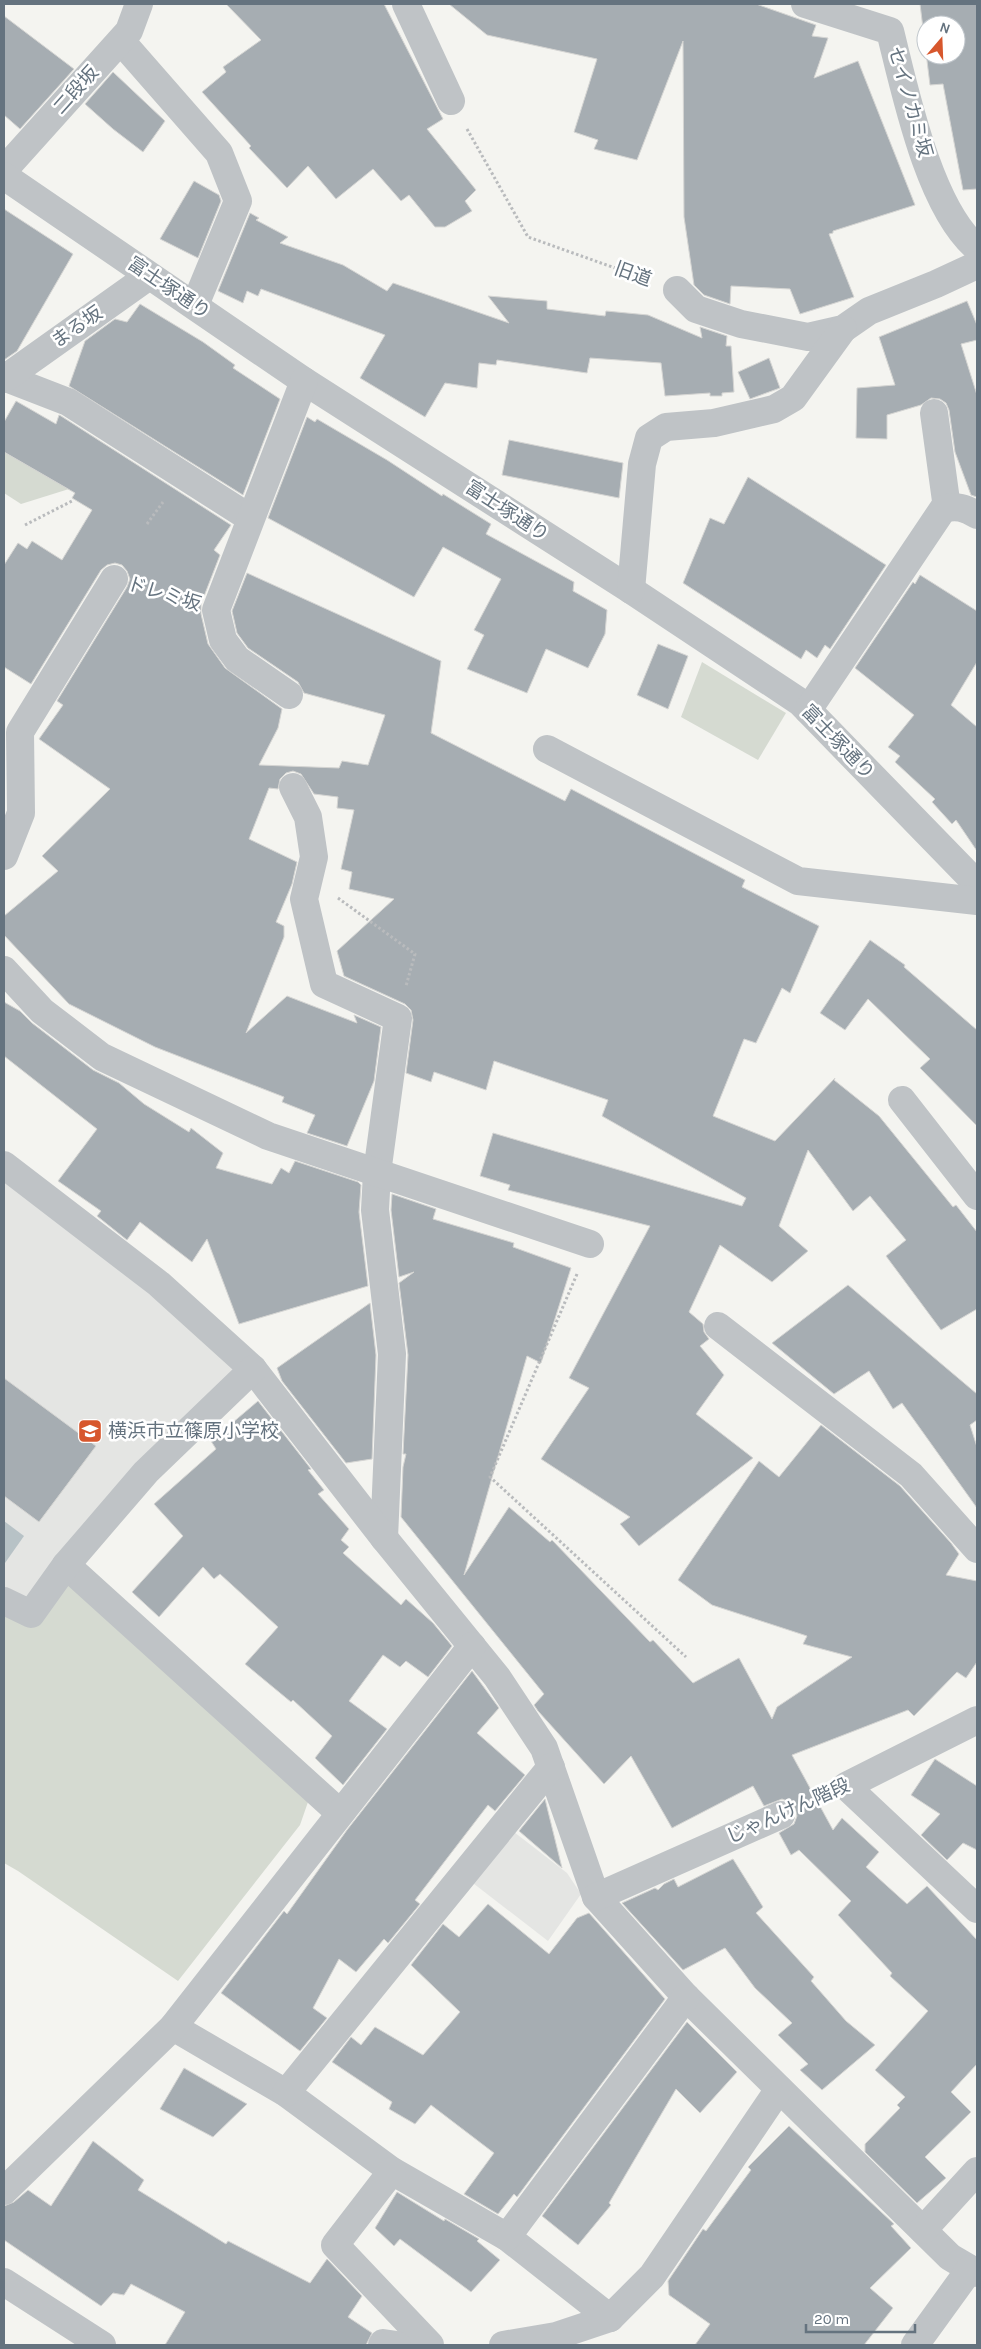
<svg xmlns="http://www.w3.org/2000/svg" width="981" height="2349" font-family="Karla,'Noto Sans JP',sans-serif">
	<style>
		.built { fill: #e4e5e3 }
		.green { fill: #d5dad1 }
		.water { fill: #b7c2c6 }
		.building { fill: #a6adb2; stroke: #d5d5d3; fill-rule: evenodd }
		.lines { fill: none; stroke-linecap: round; stroke-linejoin: round }
		.path { stroke: #b9bbbd; stroke-width: 3; stroke-dasharray: 2.5 2.5; stroke-linecap: butt }
		.minor { stroke: #bfc3c6; stroke-width: 28 }
		.labels { text-anchor: middle; dominant-baseline: central; stroke-width: 5; stroke-linejoin: round; paint-order: stroke }
		.street-label { font-size: 19px; fill: #65737f; stroke: #fff }
		.poi-label { font-size: 19px; fill: #65737f; stroke: #fff; text-anchor: start }
	</style>
	<rect width="100%" height="100%" fill="#f4f4f0"/>
	<g class="built">
		<path d="M 4,1178 L 155,1294 L 237,1369 L 29,1603 L 4,1591 Z"/>
		<path d="M 514,1832 L 567,1873 L 581,1894 L 548,1941 L 469,1880 Z"/>
	</g>
	<g class="green">
		<path d="M 4,452 L 69,489 L 21,504 L 4,493 Z"/>
		<path d="M 702,662 L 786,713 L 758,760 L 681,717 Z"/>
		<path d="M 68,1578 L 308,1802 L 300,1825 L 178,1981 L 18,1871 L 4,1863 L 4,1611 Z"/>
	</g>
	<path class="water" d="M 4,1521 L 24,1536 L 5,1563 L 4,1562 Z"/>
	<g class="building">
		<path d="M 226,4 L 384,4 L 443,119 L 427,129 L 476,190 L 465,201 L 472,211 L 445,227 L 435,227 L 409,195 L 401,201 L 373,169 L 336,199 L 308,166 L 287,188 L 249,148 L 251,146 L 202,92 L 226,72 L 223,67 L 261,40 Z"/>
		<path d="M 449,4 L 756,4 L 816,25 L 812,36 L 828,38 L 814,78 L 858,61 L 915,205 L 833,231 L 833,233 L 829,234 L 854,297 L 800,314 L 790,289 L 731,286 L 730,304 L 704,295 L 694,285 L 684,217 L 683,41 L 637,160 L 594,149 L 598,140 L 574,132 L 597,59 L 487,35 Z"/>
		<path d="M 920,4 L 977,4 L 977,189 L 963,190 L 943,84 L 930,85 ZM 926,25 L 956,25 L 956,55 L 926,55 Z"/>
		<path d="M 4,16 L 74,69 L 20,129 L 4,115 Z"/>
		<path d="M 113,72 L 165,121 L 143,152 L 113,129 L 85,104 Z"/>
		<path d="M 194,181 L 219,195 L 221,201 L 198,258 L 160,239 Z"/>
		<path d="M 4,209 L 73,254 L 17,351 L 4,360 Z"/>
		<path d="M 250,213 L 259,218 L 256,220 L 288,237 L 280,243 L 343,265 L 387,291 L 393,283 L 509,323 L 488,296 L 547,301 L 547,309 L 605,316 L 606,311 L 648,315 L 702,338 L 700,327 L 727,336 L 726,346 L 731,346 L 734,392 L 722,393 L 722,396 L 710,396 L 710,393 L 665,396 L 661,363 L 590,358 L 587,373 L 497,360 L 496,365 L 479,363 L 477,388 L 445,383 L 425,417 L 360,378 L 385,335 L 261,289 L 258,296 L 247,291 L 243,303 L 218,291 Z"/>
		<path d="M 967,301 L 977,325 L 977,340 L 961,344 L 977,395 L 977,497 L 971,495 L 955,452 L 949,410 L 946,403 L 940,399 L 931,398 L 921,405 L 887,415 L 887,439 L 856,438 L 857,388 L 895,385 L 879,337 Z"/>
		<path d="M 140,304 L 203,342 L 235,365 L 233,368 L 280,399 L 243,495 L 69,386 L 85,341 L 115,319 L 127,322 Z"/>
		<path d="M 769,358 L 780,388 L 750,399 L 738,372 Z"/>
		<path d="M 16,401 L 56,424 L 59,415 L 61,416 L 231,525 L 214,550 L 220,555 L 201,604 L 201,614 L 208,644 L 225,668 L 282,709 L 278,728 L 259,765 L 339,768 L 342,761 L 368,765 L 385,715 L 304,693 L 298,682 L 248,648 L 237,633 L 232,611 L 247,573 L 441,661 L 431,733 L 565,801 L 571,789 L 745,880 L 742,887 L 819,926 L 790,993 L 782,988 L 756,1043 L 744,1039 L 713,1116 L 775,1141 L 835,1078 L 834,1080 L 879,1116 L 953,1207 L 956,1205 L 977,1232 L 977,1309 L 941,1330 L 886,1256 L 906,1240 L 870,1196 L 853,1211 L 808,1150 L 779,1226 L 808,1251 L 772,1282 L 720,1245 L 689,1312 L 703,1324 L 704,1332 L 709,1339 L 700,1346 L 724,1375 L 696,1414 L 753,1458 L 639,1546 L 620,1524 L 630,1517 L 541,1459 L 589,1388 L 569,1378 L 650,1226 L 508,1190 L 510,1185 L 480,1176 L 493,1133 L 742,1206 L 746,1198 L 602,1116 L 608,1100 L 494,1061 L 486,1090 L 434,1072 L 431,1082 L 406,1073 L 413,1020 L 411,1010 L 405,1004 L 344,976 L 337,951 L 394,899 L 349,889 L 352,872 L 341,869 L 354,810 L 337,808 L 338,797 L 314,794 L 301,774 L 293,771 L 286,773 L 280,779 L 278,789 L 269,788 L 249,839 L 297,862 L 292,884 L 276,922 L 284,926 L 284,937 L 246,1033 L 287,996 L 357,1023 L 354,1015 L 381,1027 L 374,1081 L 347,1146 L 307,1133 L 315,1115 L 282,1102 L 284,1097 L 155,1047 L 69,1004 L 4,935 L 4,916 L 58,871 L 42,856 L 110,789 L 39,739 L 63,705 L 57,701 L 127,587 L 130,579 L 127,571 L 122,565 L 115,563 L 107,565 L 101,570 L 31,684 L 4,667 L 4,565 L 18,543 L 27,549 L 32,541 L 62,560 L 92,510 L 72,498 L 75,493 L 4,452 L 4,422 Z"/>
		<path d="M 307,417 L 315,422 L 317,419 L 387,460 L 442,496 L 443,494 L 491,524 L 486,534 L 574,582 L 573,591 L 607,610 L 605,634 L 588,668 L 546,649 L 527,693 L 467,669 L 484,635 L 474,630 L 501,579 L 443,547 L 414,597 L 268,518 Z"/>
		<path d="M 509,440 L 623,463 L 619,498 L 502,475 Z"/>
		<path d="M 748,477 L 886,565 L 830,649 L 825,645 L 817,658 L 806,650 L 801,659 L 683,583 L 710,518 L 724,524 Z"/>
		<path d="M 920,575 L 977,611 L 977,662 L 951,705 L 977,727 L 977,851 L 956,820 L 952,824 L 932,802 L 935,799 L 895,762 L 900,756 L 888,747 L 914,715 L 855,668 L 913,582 L 915,584 Z"/>
		<path d="M 658,644 L 688,656 L 668,709 L 637,695 Z"/>
		<path d="M 870,940 L 905,965 L 904,967 L 977,1030 L 977,1126 L 920,1068 L 930,1059 L 868,999 L 845,1030 L 820,1013 Z"/>
		<path d="M 4,1002 L 20,1011 L 32,1023 L 93,1070 L 119,1083 L 144,1104 L 189,1132 L 191,1128 L 223,1153 L 216,1168 L 272,1184 L 281,1168 L 289,1173 L 295,1161 L 358,1182 L 361,1185 L 359,1212 L 368,1286 L 239,1324 L 207,1239 L 192,1262 L 140,1222 L 127,1240 L 97,1216 L 101,1211 L 58,1181 L 97,1129 L 4,1056 Z"/>
		<path d="M 392,1194 L 436,1209 L 433,1219 L 514,1243 L 513,1247 L 571,1268 L 541,1363 L 527,1356 L 464,1575 L 509,1507 L 550,1542 L 552,1540 L 650,1642 L 653,1640 L 693,1683 L 739,1658 L 772,1719 L 777,1707 L 852,1657 L 803,1644 L 807,1636 L 712,1605 L 678,1580 L 759,1461 L 779,1477 L 821,1425 L 900,1486 L 951,1543 L 959,1554 L 946,1575 L 977,1581 L 977,1662 L 966,1678 L 957,1672 L 914,1716 L 908,1710 L 792,1755 L 833,1830 L 842,1818 L 879,1852 L 866,1867 L 907,1904 L 927,1886 L 977,1940 L 977,2064 L 951,2092 L 971,2112 L 925,2157 L 946,2178 L 917,2203 L 865,2152 L 865,2144 L 900,2108 L 897,2105 L 905,2097 L 875,2070 L 928,2011 L 890,1976 L 892,1973 L 838,1915 L 851,1901 L 799,1850 L 791,1855 L 779,1833 L 794,1824 L 797,1816 L 795,1808 L 790,1802 L 782,1799 L 764,1806 L 753,1786 L 672,1828 L 631,1756 L 604,1784 L 538,1711 L 534,1705 L 544,1694 L 401,1517 L 403,1467 L 406,1454 L 403,1454 L 408,1355 L 399,1283 L 414,1272 L 399,1277 L 391,1210 Z"/>
		<path d="M 848,1285 L 977,1394 L 977,1420 L 970,1425 L 977,1447 L 977,1508 L 902,1403 L 893,1409 L 869,1371 L 834,1394 L 772,1343 Z"/>
		<path d="M 370,1303 L 376,1355 L 372,1459 L 346,1463 L 282,1381 L 277,1368 Z"/>
		<path d="M 4,1378 L 96,1446 L 39,1522 L 4,1496 Z"/>
		<path d="M 258,1401 L 311,1469 L 308,1470 L 324,1490 L 318,1494 L 349,1529 L 341,1540 L 349,1547 L 343,1553 L 401,1605 L 406,1599 L 433,1623 L 452,1646 L 428,1677 L 406,1661 L 400,1667 L 383,1655 L 349,1701 L 387,1729 L 343,1785 L 315,1758 L 332,1736 L 293,1700 L 291,1702 L 245,1664 L 278,1627 L 220,1574 L 214,1579 L 203,1567 L 159,1617 L 132,1592 L 183,1536 L 154,1504 L 216,1449 L 211,1441 Z"/>
		<path d="M 472,1671 L 499,1708 L 477,1733 L 525,1775 L 495,1811 L 488,1805 L 415,1900 L 420,1904 L 388,1943 L 384,1939 L 356,1972 L 339,1959 L 313,2008 L 327,2018 L 300,2051 L 221,1993 L 284,1911 L 287,1914 L 347,1830 Z"/>
		<path d="M 935,1759 L 977,1786 L 977,1850 L 963,1843 L 947,1860 L 921,1835 L 940,1814 L 911,1795 Z"/>
		<path d="M 545,1799 L 562,1868 L 519,1831 Z"/>
		<path d="M 733,1859 L 763,1907 L 756,1913 L 814,1977 L 811,1981 L 846,2021 L 875,2045 L 822,2090 L 800,2070 L 808,2064 L 778,2035 L 792,2023 L 755,1988 L 725,1948 L 683,1970 L 622,1903 L 655,1888 L 658,1890 L 664,1884 L 674,1879 L 678,1887 Z"/>
		<path d="M 488,1904 L 549,1954 L 577,1918 L 589,1913 L 665,1999 L 517,2197 L 514,2194 L 498,2214 L 464,2194 L 494,2153 L 431,2105 L 415,2124 L 389,2109 L 392,2102 L 332,2062 L 351,2037 L 361,2045 L 375,2027 L 423,2055 L 460,2012 L 411,1965 L 443,1924 L 459,1937 Z"/>
		<path d="M 687,2022 L 737,2072 L 700,2113 L 676,2089 L 609,2203 L 611,2205 L 578,2245 L 542,2216 Z"/>
		<path d="M 184,2068 L 247,2104 L 213,2137 L 160,2109 Z"/>
		<path d="M 789,2126 L 894,2224 L 891,2226 L 911,2248 L 870,2288 L 893,2308 L 864,2345 L 695,2345 L 710,2324 L 669,2295 L 668,2281 L 703,2229 L 706,2231 L 751,2170 L 748,2167 Z"/>
		<path d="M 93,2141 L 144,2180 L 138,2190 L 226,2244 L 228,2241 L 310,2283 L 327,2259 L 362,2296 L 348,2317 L 372,2333 L 366,2345 L 165,2345 L 185,2312 L 131,2284 L 124,2295 L 113,2293 L 101,2306 L 4,2240 L 4,2206 L 14,2202 L 28,2190 L 51,2206 Z"/>
		<path d="M 397,2192 L 444,2221 L 445,2219 L 479,2239 L 477,2241 L 500,2260 L 471,2292 L 400,2239 L 394,2246 L 375,2228 Z"/>
	</g>
	<g class="lines">
		<g class="path">
			<path d="M 467,129 L 528,237 L 646,279"/>
			<path d="M 147,524 L 163,502"/>
			<path d="M 25,525 L 74,500"/>
			<path d="M 144,588 L 186,601"/>
			<path d="M 338,898 L 415,954 L 406,986"/>
			<path d="M 577,1274 L 490,1477 L 686,1657"/>
		</g>
		<g class="minor">
			<path d="M 406,4 L 451,101"/>
			<path d="M 805,4 L 890,31 C 905,91 929,208 977,248"/>
			<path d="M 121,41 L 219,153 L 238,201 L 195,305"/>
			<path d="M 4,170 L 129,31 L 139,4"/>
			<path d="M 4,176 L 304,381 L 631,590 L 800,702 L 977,884"/>
			<path d="M 677,290 L 696,309 L 741,324 L 808,337 L 843,329 L 869,311 L 936,284 L 977,265"/>
			<path d="M 6,378 L 68,402 L 250,518"/>
			<path d="M 4,379 L 149,276"/>
			<path d="M 934,413 L 947,508"/>
			<path d="M 631,590 L 642,464 L 649,438 L 666,427 L 714,423 L 774,409 L 793,398 L 843,329"/>
			<path d="M 289,695 L 237,659 L 223,640 L 216,610 L 304,381"/>
			<path d="M 808,710 L 943,509 C 957,505 965,508 977,515"/>
			<path d="M 547,749 L 798,881 L 977,901"/>
			<path d="M 293,787 L 308,817 L 314,857 L 304,899 L 324,984 L 398,1018 L 377,1173 L 375,1210 L 392,1354 L 384,1538"/>
			<path d="M 4,856 L 21,813 L 20,732 L 114,579"/>
			<path d="M 4,970 L 42,1011 L 102,1057 L 268,1136 L 590,1244"/>
			<path d="M 902,1100 L 977,1196"/>
			<path d="M 4,1165 L 159,1284 L 253,1369 L 384,1538 L 497,1677 L 544,1748 L 596,1897 L 686,1997 L 950,2257 L 977,2273"/>
			<path d="M 718,1326 L 911,1475 L 977,1549"/>
			<path d="M 66,1565 L 340,1813"/>
			<path d="M 4,1601 L 31,1614 L 66,1565 L 146,1472 L 253,1369"/>
			<path d="M 977,1720 L 846,1786 L 977,1909"/>
			<path d="M 596,1897 L 781,1815"/>
			<path d="M 173,2027 L 286,2093 L 392,2171 L 507,2237 L 610,2318"/>
			<path d="M 286,2093 L 551,1767"/>
			<path d="M 392,2171 L 335,2245 L 430,2345"/>
			<path d="M 4,2191 L 173,2027 L 472,1646"/>
			<path d="M 923,2230 L 977,2171"/>
			<path d="M 507,2237 L 686,1997"/>
			<path d="M 4,2282 L 102,2345"/>
			<path d="M 382,2345 L 383,2343 L 397,2345"/>
			<path d="M 503,2345 L 556,2336 L 610,2318 L 652,2276 L 779,2089"/>
			<path d="M 915,2345 L 970,2269"/>
		</g>
	</g>
	<defs>
		<symbol id="school-square" viewBox="-11 -11 22 22"><rect x="-9" y="-9" width="18" height="18" rx="4" fill="#d7572d" stroke="#fff"/><path d="M0-5L7-2L0 1L-7-2ZM-4 1L0 2.5L4 1V4Q0 6-4 4Z" fill="#fff"/></symbol>
	</defs>
	<g fill-rule="evenodd">
		<use href="#school-square" x="76" y="1417" width="28" height="28"/>
	</g>
	<g class="labels">
		<g class="street-label">
			<text transform="translate(76 90) rotate(-48)">二段坂</text>
			<text transform="translate(910 102) rotate(74)">セイノカミ坂</text>
			<text transform="translate(633 274) rotate(20)">旧道</text>
			<text transform="translate(169 288) rotate(34)">富士塚通り</text>
			<text transform="translate(77 327) rotate(-35)">まる坂</text>
			<text transform="translate(507 511) rotate(33)">富士塚通り</text>
			<text transform="translate(164 594) rotate(17)">ドレミ坂</text>
			<text transform="translate(838 742) rotate(46)">富士塚通り</text>
			<text transform="translate(788 1811) rotate(-24)">じゃんけん階段</text>
		</g>
		<g class="poi-label">
			<text x="108" y="1431">横浜市立篠原小学校</text>
		</g>
	</g>
	<rect width="981" height="2349" fill="none" stroke="#65737f" stroke-width="10"/>
	<g transform="translate(941 40) rotate(19)"><circle r="24" fill="#ffffff" stroke="#c1c7cc"/>
	<path d="M0-4L9 19L0 12L-9 19Z" fill="#d7572d"/>
	<text y="-8" font-size="14" font-weight="bold" text-anchor="middle" fill="#65737f">N</text>
	</g>
	<path d="M806 2324v8h109v-8" fill="none" stroke="#65737f" stroke-width="2.5"/>
	<text x="814" y="2324" font-size="15" fill="#65737f" stroke="#ffffff" stroke-width="4" paint-order="stroke">20 m</text>
</svg>
